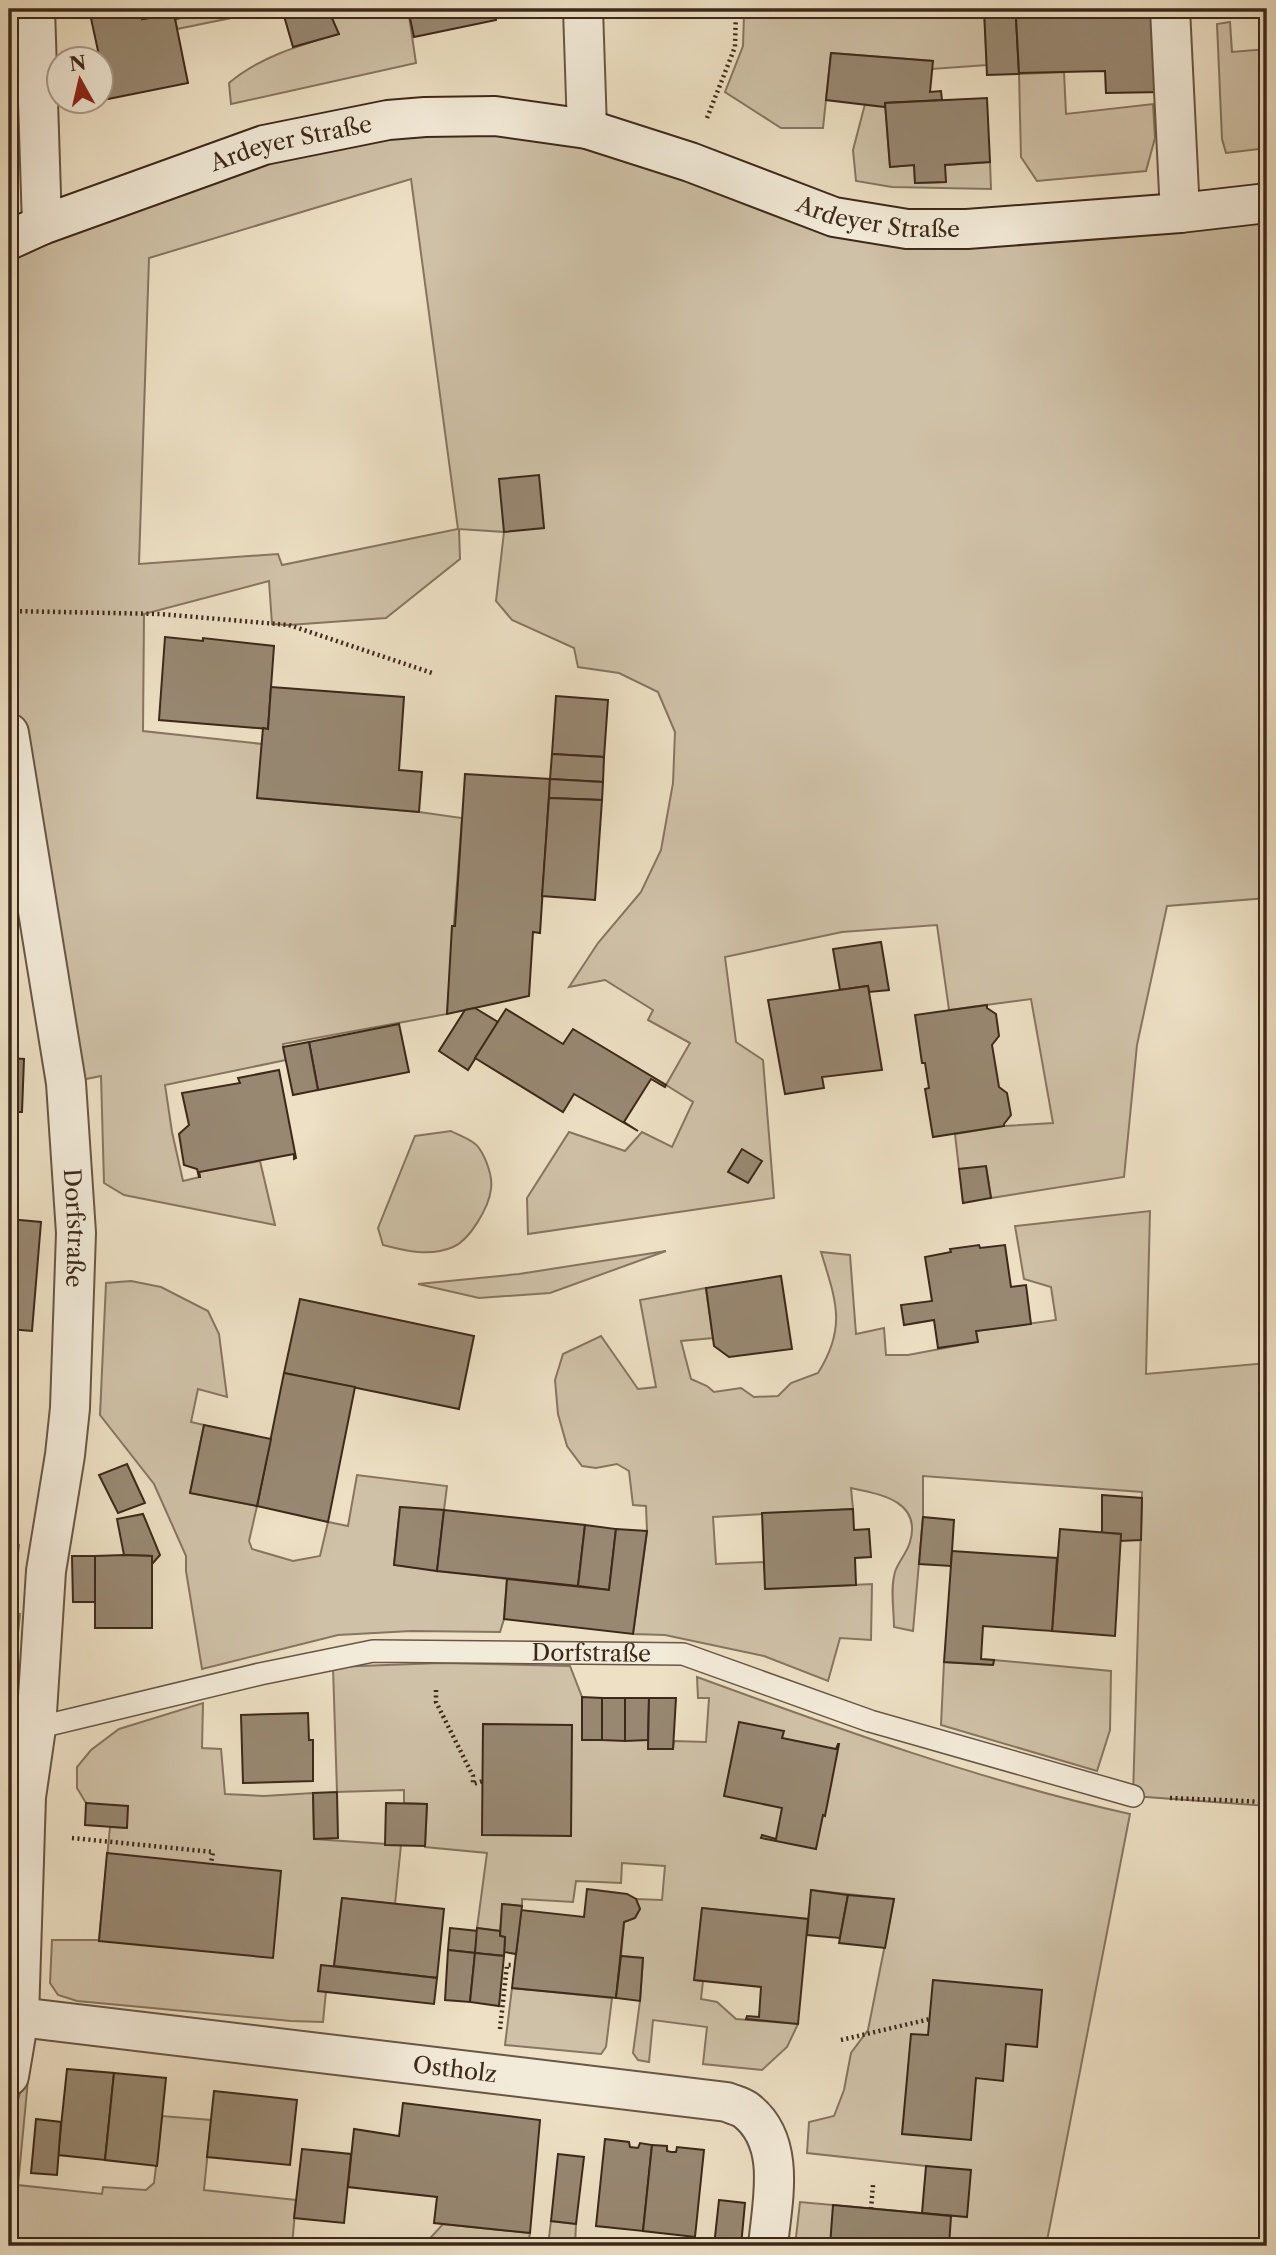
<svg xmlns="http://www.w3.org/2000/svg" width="1276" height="2255" font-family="'Libre Caslon Text',serif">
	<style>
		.green { fill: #cfc1a7; stroke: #867560; stroke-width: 2; fill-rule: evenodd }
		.building { fill: #988872; stroke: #3c2919; stroke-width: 2 }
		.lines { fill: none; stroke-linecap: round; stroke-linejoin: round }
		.lane-casing { stroke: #685744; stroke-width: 24 }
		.street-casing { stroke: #685744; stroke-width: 42 }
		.secondary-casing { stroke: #3c2919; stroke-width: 42 }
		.path { stroke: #3c2919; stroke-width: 4.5; stroke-dasharray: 2 3.5; stroke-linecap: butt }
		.lane { stroke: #f3ebd9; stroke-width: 21 }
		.street { stroke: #f3ebd9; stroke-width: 38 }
		.secondary { stroke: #f3ebd9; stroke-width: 38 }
		.labels { text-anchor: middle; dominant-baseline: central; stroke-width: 5; stroke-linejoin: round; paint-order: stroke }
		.street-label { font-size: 23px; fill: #3c2919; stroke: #f3ebd9 }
	</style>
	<rect width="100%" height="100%" fill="#ede0c4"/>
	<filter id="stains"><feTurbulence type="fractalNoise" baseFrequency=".00286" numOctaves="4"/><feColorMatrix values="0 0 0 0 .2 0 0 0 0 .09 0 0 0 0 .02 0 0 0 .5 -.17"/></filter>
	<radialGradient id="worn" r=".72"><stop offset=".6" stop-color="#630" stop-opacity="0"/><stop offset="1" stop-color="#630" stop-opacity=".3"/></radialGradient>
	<g class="green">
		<path d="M 225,9 L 261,9 L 241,16 L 177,29 L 175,19 Z"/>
		<path d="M 328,9 L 408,9 L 416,63 L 231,104 L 229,83 C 259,57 301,45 338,34 Z"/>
		<path d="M 797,9 L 984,9 L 987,65 L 932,69 L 932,61 L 831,53 L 823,128 L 781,128 L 725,92 L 743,46 L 744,14 L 798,14 Z"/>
		<path d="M 1230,22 L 1232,52 L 1267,49 L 1267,148 L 1226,153 L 1222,139 L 1217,24 Z"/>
		<path d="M 1064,72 L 1066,114 L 1153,104 L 1155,138 L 1146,171 L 1037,181 L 1021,157 L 1019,74 Z"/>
		<path d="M 885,103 L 890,167 L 914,165 L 915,183 L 945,182 L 945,165 L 990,162 L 991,189 L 892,187 L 856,181 L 853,150 L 865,104 Z"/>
		<path d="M 495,116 L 834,217 L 1267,203 L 1267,898 L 1167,906 L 1137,1045 L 1124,1177 L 991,1198 L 986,1167 L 959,1169 L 955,1134 L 1004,1126 L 1053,1123 L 1031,999 L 949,1010 L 937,925 L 842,932 L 725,957 L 736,1042 L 763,1060 L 774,1198 L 528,1234 L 527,1198 L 569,1132 L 625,1151 L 642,1132 L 672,1147 L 693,1102 L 666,1085 L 690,1043 L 648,1020 L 653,1010 L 605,980 L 569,987 L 598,943 L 641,892 L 661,850 L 673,783 L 675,732 L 658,692 L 619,673 L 578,667 L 574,648 L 512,620 L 496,601 L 504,532 L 459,529 L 460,559 L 386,618 L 289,625 L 272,624 L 269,581 L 144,614 L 143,731 L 262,744 L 258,798 L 419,812 L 462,818 L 447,1014 L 283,1044 L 286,1060 L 165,1085 L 172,1132 L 183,1181 L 200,1177 L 199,1172 L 260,1161 L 275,1225 L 124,1195 L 104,1183 L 101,1076 L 66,1083 L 9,733 L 9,240 L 264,145 ZM 411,179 L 458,529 L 282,565 L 278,554 L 139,564 L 149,258 Z"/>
		<path d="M 451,1131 C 460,1136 474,1140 479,1148 C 486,1158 493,1177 491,1189 C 489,1207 470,1240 453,1247 C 430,1257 406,1251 383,1245 L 378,1228 L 415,1136 Z"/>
		<path d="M 1150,1211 L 1146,1374 L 1267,1363 L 1267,1806 L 1133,1796 L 1142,1492 L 923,1476 L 923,1517 L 913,1631 L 894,1627 C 894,1610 890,1589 895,1572 C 898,1562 907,1553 910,1542 C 922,1501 880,1494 851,1488 L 853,1509 L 713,1517 L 716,1564 L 764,1562 L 766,1589 L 872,1584 L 871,1640 L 840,1638 L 828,1681 L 764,1656 L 665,1635 L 633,1634 L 647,1532 L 646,1506 L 633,1505 L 629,1471 L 617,1464 L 596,1468 L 582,1466 L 567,1446 L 558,1414 L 555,1380 L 563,1354 L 601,1336 L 638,1389 L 656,1387 L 640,1300 L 706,1288 L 713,1338 L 681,1341 L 691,1379 L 707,1386 L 714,1392 L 741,1388 L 754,1397 L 778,1396 L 791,1383 L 818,1373 C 847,1327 836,1301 821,1252 L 850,1255 L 856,1334 L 884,1328 L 886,1355 L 908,1355 L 977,1342 L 976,1331 L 1056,1320 L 1051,1287 L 1024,1279 L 1015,1226 Z"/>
		<path d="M 666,1251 L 550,1293 L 479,1298 L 418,1284 L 519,1274 Z"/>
		<path d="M 131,1281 L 161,1287 L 208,1311 L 219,1334 L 227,1397 L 198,1389 L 191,1422 L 204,1425 L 190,1493 L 257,1506 L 249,1541 L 252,1549 L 293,1561 L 320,1556 L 328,1522 L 348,1526 L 357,1475 L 447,1486 L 444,1510 L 400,1507 L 394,1565 L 507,1579 L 504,1619 L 500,1632 L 411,1631 L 338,1635 L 202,1669 L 186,1571 L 186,1556 L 154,1484 L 100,1415 L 106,1283 Z"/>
		<path d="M 9,1542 L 19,1545 L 11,1612 L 20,1614 L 9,1719 Z"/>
		<path d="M 994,1660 L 1111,1671 L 1110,1730 L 1097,1771 L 941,1725 L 944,1662 L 993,1665 Z"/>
		<path d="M 441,1663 L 570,1666 L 582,1697 L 582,1740 L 648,1740 L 648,1748 L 673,1749 L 674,1741 L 706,1742 L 709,1698 L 698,1698 L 697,1677 C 839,1729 982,1781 1130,1814 L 1046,2246 L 795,2246 L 800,2202 L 966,2217 L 926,2166 L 807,2153 L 809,2122 L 834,2116 L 844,2090 L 851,2053 L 868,2030 L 894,1899 L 812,1890 L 808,1919 L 702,1908 L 695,1980 L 703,1981 L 701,1999 L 717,2002 L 736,2019 L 798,2024 L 787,2047 L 762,2070 L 703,2064 L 707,2027 L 653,2020 L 649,2062 L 638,2060 L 633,2053 L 640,2001 L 643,1958 L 621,1956 L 624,1922 L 635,1918 L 640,1909 L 636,1899 L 662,1900 L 665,1866 L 622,1863 L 621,1883 L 576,1881 L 573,1902 L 522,1899 L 522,1906 L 503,1904 L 500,1931 L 477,1928 L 487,1853 L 425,1847 L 427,1804 L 404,1803 L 404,1790 L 337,1792 L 333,1667 Z"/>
		<path d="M 203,1703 L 202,1748 L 221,1749 L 225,1794 L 264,1796 L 313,1793 L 314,1839 L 401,1845 L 395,1904 L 342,1898 L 334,1966 L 321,1966 L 326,1991 L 323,2022 L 291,2021 L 77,2001 L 58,1995 L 50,1983 L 52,1940 L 99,1940 L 110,1827 L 127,1828 L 86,1803 L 77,1788 L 77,1767 L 91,1750 L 119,1729 Z"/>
		<path d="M 512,1988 L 612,1998 L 606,2047 L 601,2054 L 505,2045 Z"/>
		<path d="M 30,2059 L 18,2185 L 102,2194 L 103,2187 L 146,2190 L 154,2183 L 162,2116 L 211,2120 L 204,2190 L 296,2200 L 292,2246 L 9,2246 L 9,2164 L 18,2100 Z"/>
		<path d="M 551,2221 L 576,2224 L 575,2246 L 548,2246 Z"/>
		<path d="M 443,2224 L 530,2233 L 528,2246 L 423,2246 Z"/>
	</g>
	<g class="building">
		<path d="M 89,9 L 140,9 L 142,19 L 174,14 L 188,83 L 108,99 L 102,60 L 100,60 Z"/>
		<path d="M 140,9 L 225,9 L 175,19 L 174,14 L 142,19 Z"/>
		<path d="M 282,9 L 328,9 L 339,34 L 293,47 Z"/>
		<path d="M 408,9 L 494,9 L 496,20 L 414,37 Z"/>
		<path d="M 984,9 L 1018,9 L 1018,18 L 1016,18 L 1019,74 L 987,75 Z"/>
		<path d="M 1159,14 L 1161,92 L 1106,93 L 1105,71 L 1019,73 L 1016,18 Z"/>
		<path d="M 831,53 L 933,61 L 930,92 L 941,91 L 942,100 L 885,103 L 885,107 L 826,100 Z"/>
		<path d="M 987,98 L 990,162 L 945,165 L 946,182 L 915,183 L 914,165 L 890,167 L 885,103 Z"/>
		<path d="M 539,475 L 544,528 L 504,532 L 499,479 Z"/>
		<path d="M 165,637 L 203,641 L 203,638 L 274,646 L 268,729 L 159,720 Z"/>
		<path d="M 271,687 L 404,697 L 399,770 L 422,772 L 419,812 L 257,798 L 263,728 L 268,729 Z"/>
		<path d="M 556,696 L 608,700 L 604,757 L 552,754 Z"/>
		<path d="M 552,754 L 604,757 L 603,782 L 550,779 Z"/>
		<path d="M 465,774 L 550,779 L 540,933 L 533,932 L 529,996 L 447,1014 L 452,926 L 455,926 Z"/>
		<path d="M 550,779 L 603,782 L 602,800 L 549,798 Z"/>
		<path d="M 549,798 L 602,800 L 595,900 L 542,896 Z"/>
		<path d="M 881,942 L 889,990 L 869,992 L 868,986 L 840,990 L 833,949 Z"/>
		<path d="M 868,986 L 882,1070 L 822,1077 L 824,1088 L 785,1094 L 768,1000 Z"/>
		<path d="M 987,1005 L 987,1008 L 996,1014 L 999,1036 L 992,1045 L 999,1087 L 1007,1093 L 1011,1115 L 1004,1124 L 1004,1126 L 933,1137 L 925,1089 L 929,1088 L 925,1063 L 922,1063 L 915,1015 Z"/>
		<path d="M 475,1008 L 498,1022 L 468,1070 L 439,1051 L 465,1010 Z"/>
		<path d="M 506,1009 L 563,1044 L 573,1029 L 666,1085 L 665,1087 L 651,1079 L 624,1122 L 638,1131 L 574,1094 L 563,1112 L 475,1058 Z"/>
		<path d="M 399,1024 L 409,1072 L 318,1090 L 309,1042 Z"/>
		<path d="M 309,1042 L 318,1090 L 293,1095 L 283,1047 Z"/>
		<path d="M 9,1058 L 24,1059 L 22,1112 L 9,1112 Z"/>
		<path d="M 279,1070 L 296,1158 L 294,1159 L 294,1154 L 199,1172 L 200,1177 L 199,1177 L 197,1169 L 184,1165 L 179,1134 L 189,1125 L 182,1093 L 240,1083 L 238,1078 Z"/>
		<path d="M 742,1149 L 762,1161 L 748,1183 L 728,1172 Z"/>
		<path d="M 986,1166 L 991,1198 L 963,1203 L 959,1169 Z"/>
		<path d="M 9,1219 L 41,1222 L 32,1331 L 9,1329 Z"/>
		<path d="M 979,1245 L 980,1248 L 1005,1245 L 1011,1287 L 1026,1285 L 1031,1324 L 976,1331 L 978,1342 L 938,1348 L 934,1320 L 904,1325 L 901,1305 L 932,1301 L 925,1257 L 951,1252 L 950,1249 Z"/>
		<path d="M 781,1276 L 792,1349 L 729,1357 L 714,1346 L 706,1288 Z"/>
		<path d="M 300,1299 L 474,1336 L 459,1409 L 284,1373 Z"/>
		<path d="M 284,1373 L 355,1387 L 328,1522 L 257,1506 Z"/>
		<path d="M 204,1425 L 271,1439 L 257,1506 L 190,1493 Z"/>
		<path d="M 127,1464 L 145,1503 L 118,1513 L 99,1475 Z"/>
		<path d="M 1102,1495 L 1142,1498 L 1141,1540 L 1120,1541 L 1121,1534 L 1102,1533 Z"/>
		<path d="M 400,1507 L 444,1510 L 437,1571 L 394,1565 Z"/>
		<path d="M 853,1509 L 854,1530 L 869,1529 L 871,1557 L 855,1558 L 856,1585 L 765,1589 L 762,1513 Z"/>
		<path d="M 444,1510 L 585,1525 L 578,1586 L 437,1571 Z"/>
		<path d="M 143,1514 L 160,1555 L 152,1564 L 152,1556 L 124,1555 L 117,1519 Z"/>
		<path d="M 923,1517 L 954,1520 L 951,1566 L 919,1564 Z"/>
		<path d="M 585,1525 L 616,1529 L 609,1590 L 578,1586 Z"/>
		<path d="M 616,1529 L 647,1531 L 633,1634 L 504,1619 L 507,1579 L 609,1590 Z"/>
		<path d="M 1060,1529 L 1121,1534 L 1115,1636 L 1052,1631 Z"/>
		<path d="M 952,1551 L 1057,1558 L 1052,1631 L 983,1626 L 981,1659 L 994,1660 L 993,1665 L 944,1662 Z"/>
		<path d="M 124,1555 L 152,1556 L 152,1628 L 95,1628 L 95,1556 Z"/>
		<path d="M 72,1556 L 95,1556 L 95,1602 L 73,1602 Z"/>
		<path d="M 582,1697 L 602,1698 L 602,1740 L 582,1740 Z"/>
		<path d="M 602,1698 L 625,1698 L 625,1741 L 602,1740 Z"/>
		<path d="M 625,1698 L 649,1698 L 648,1740 L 625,1741 Z"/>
		<path d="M 649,1698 L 676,1698 L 673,1749 L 648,1749 Z"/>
		<path d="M 308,1713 L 309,1740 L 313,1740 L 313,1781 L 243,1783 L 241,1715 Z"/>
		<path d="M 739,1722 L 784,1731 L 782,1738 L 836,1749 L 838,1744 L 839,1744 L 825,1816 L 823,1815 L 816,1849 L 761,1838 L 762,1835 L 776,1839 L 782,1808 L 724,1796 Z"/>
		<path d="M 483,1724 L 572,1725 L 571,1836 L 482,1835 Z"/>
		<path d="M 337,1792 L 338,1838 L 314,1839 L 313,1793 Z"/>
		<path d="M 86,1803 L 128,1806 L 127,1828 L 85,1825 Z"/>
		<path d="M 386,1803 L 427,1804 L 425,1846 L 385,1845 Z"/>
		<path d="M 107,1853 L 281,1871 L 273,1958 L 99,1941 Z"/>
		<path d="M 587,1889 L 627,1894 L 636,1899 L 640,1909 L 635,1918 L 624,1922 L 616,1998 L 512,1988 L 521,1910 L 584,1917 Z"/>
		<path d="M 811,1890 L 848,1895 L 840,1938 L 807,1935 Z"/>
		<path d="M 848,1895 L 894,1899 L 885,1948 L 839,1943 Z"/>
		<path d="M 342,1898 L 444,1909 L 437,1978 L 334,1966 Z"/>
		<path d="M 502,1904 L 522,1906 L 516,1954 L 504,1952 L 505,1937 L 500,1936 Z"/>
		<path d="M 702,1908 L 808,1919 L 798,2024 L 746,2019 L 747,2016 L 759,2017 L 761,1987 L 694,1980 Z"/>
		<path d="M 450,1928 L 478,1931 L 475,1953 L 448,1950 Z"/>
		<path d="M 477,1928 L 500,1931 L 500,1936 L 505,1937 L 504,1956 L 475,1953 Z"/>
		<path d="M 448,1950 L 475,1953 L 470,2002 L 445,2000 Z"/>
		<path d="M 475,1953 L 504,1956 L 499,2006 L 470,2002 Z"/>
		<path d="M 621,1956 L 643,1958 L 640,2001 L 616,1998 Z"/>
		<path d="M 321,1965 L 437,1978 L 434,2004 L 318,1991 Z"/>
		<path d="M 933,1980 L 1042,1990 L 1037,2047 L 1006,2044 L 1003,2081 L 976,2078 L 971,2140 L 902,2134 L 911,2034 L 928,2035 Z"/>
		<path d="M 67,2069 L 114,2073 L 105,2160 L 58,2155 Z"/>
		<path d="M 114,2073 L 166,2078 L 157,2166 L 105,2160 Z"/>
		<path d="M 214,2091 L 297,2100 L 290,2165 L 207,2157 Z"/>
		<path d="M 403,2103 L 540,2120 L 530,2233 L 434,2223 L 437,2197 L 348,2187 L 354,2129 L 399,2136 Z"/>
		<path d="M 36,2119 L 61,2122 L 57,2175 L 31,2173 Z"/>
		<path d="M 605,2139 L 629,2142 L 630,2147 L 638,2148 L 640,2143 L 652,2145 L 643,2231 L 596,2226 Z"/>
		<path d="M 652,2145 L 667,2146 L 667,2151 L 671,2152 L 676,2152 L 677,2147 L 704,2150 L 695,2237 L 643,2231 Z"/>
		<path d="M 302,2149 L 351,2154 L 344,2223 L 294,2218 Z"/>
		<path d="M 558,2154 L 584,2157 L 576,2224 L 551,2221 Z"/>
		<path d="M 926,2166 L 971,2170 L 967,2217 L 922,2213 Z"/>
		<path d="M 719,2200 L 745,2203 L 741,2246 L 714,2246 Z"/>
		<path d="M 833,2205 L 951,2216 L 949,2246 L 830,2246 Z"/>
	</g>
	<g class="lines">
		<defs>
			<g id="lane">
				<path id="s1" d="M 36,1728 L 260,1674 L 373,1651 L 683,1654 L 870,1721 L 1133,1796"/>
			</g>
			<g id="street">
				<path d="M 35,9 L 42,225"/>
				<path d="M 583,9 L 587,129"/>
				<path d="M 1170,9 L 1180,213"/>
				<path id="s2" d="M 9,733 L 66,1083 L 76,1233 L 70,1408 L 65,1455 L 46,1571 L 36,1728 L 26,1797 L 19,2017 L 9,2076"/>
				<path id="s3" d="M 19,2017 L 727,2102 C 733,2105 741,2106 747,2111 C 787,2143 772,2202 768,2246"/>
			</g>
			<g id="secondary">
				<path id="s4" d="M 9,240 L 42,225 L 264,145 L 388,120 L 425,117 L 495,116 L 587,129 L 690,162 L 834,217 L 907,229 L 967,229 L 1180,213 L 1267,203"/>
			</g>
		</defs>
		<use href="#lane" class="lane-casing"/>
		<use href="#street" class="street-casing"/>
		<use href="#secondary" class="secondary-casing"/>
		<g class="path">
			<path d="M 707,118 L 735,47 L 736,9"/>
			<path d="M 9,611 L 160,614 L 289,625 L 435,674"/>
			<path d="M 436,1690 L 436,1702 L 473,1776 L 473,1784 L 483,1781"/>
			<path d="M 1170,1798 L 1267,1802"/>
			<path d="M 72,1838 L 213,1852 L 211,1863"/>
			<path d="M 500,2029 L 507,1965 L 515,1965"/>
			<path d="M 841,2040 L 930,2019"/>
			<path d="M 871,2209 L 873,2185"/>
		</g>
		<use href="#lane" class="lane"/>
		<use href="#street" class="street"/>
		<use href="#secondary" class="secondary"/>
	</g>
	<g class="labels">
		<g class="street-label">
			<text stroke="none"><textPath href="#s4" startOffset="299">Ardeyer Straße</textPath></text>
			<text stroke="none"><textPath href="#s4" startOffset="905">Ardeyer Straße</textPath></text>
			<text stroke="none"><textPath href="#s2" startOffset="500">Dorfstraße</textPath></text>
			<text stroke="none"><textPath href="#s1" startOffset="564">Dorfstraße</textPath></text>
			<text stroke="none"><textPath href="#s3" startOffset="439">Ostholz</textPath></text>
		</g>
	</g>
	<rect width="1276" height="2255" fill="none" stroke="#ede0c4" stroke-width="35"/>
	<rect x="10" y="10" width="1255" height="2234" fill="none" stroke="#3c2919" stroke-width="3.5"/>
	<rect x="18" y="18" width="1241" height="2220" fill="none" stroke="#3c2919" stroke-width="2"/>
	<g transform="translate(80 80) rotate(352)"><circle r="33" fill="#f3ebd9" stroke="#aa9d8c" stroke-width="2"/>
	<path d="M0-5L12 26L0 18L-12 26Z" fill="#8f2418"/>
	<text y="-10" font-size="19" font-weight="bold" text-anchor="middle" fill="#3c2919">N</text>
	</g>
	<rect width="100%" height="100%" filter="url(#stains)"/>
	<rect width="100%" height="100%" fill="url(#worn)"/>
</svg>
